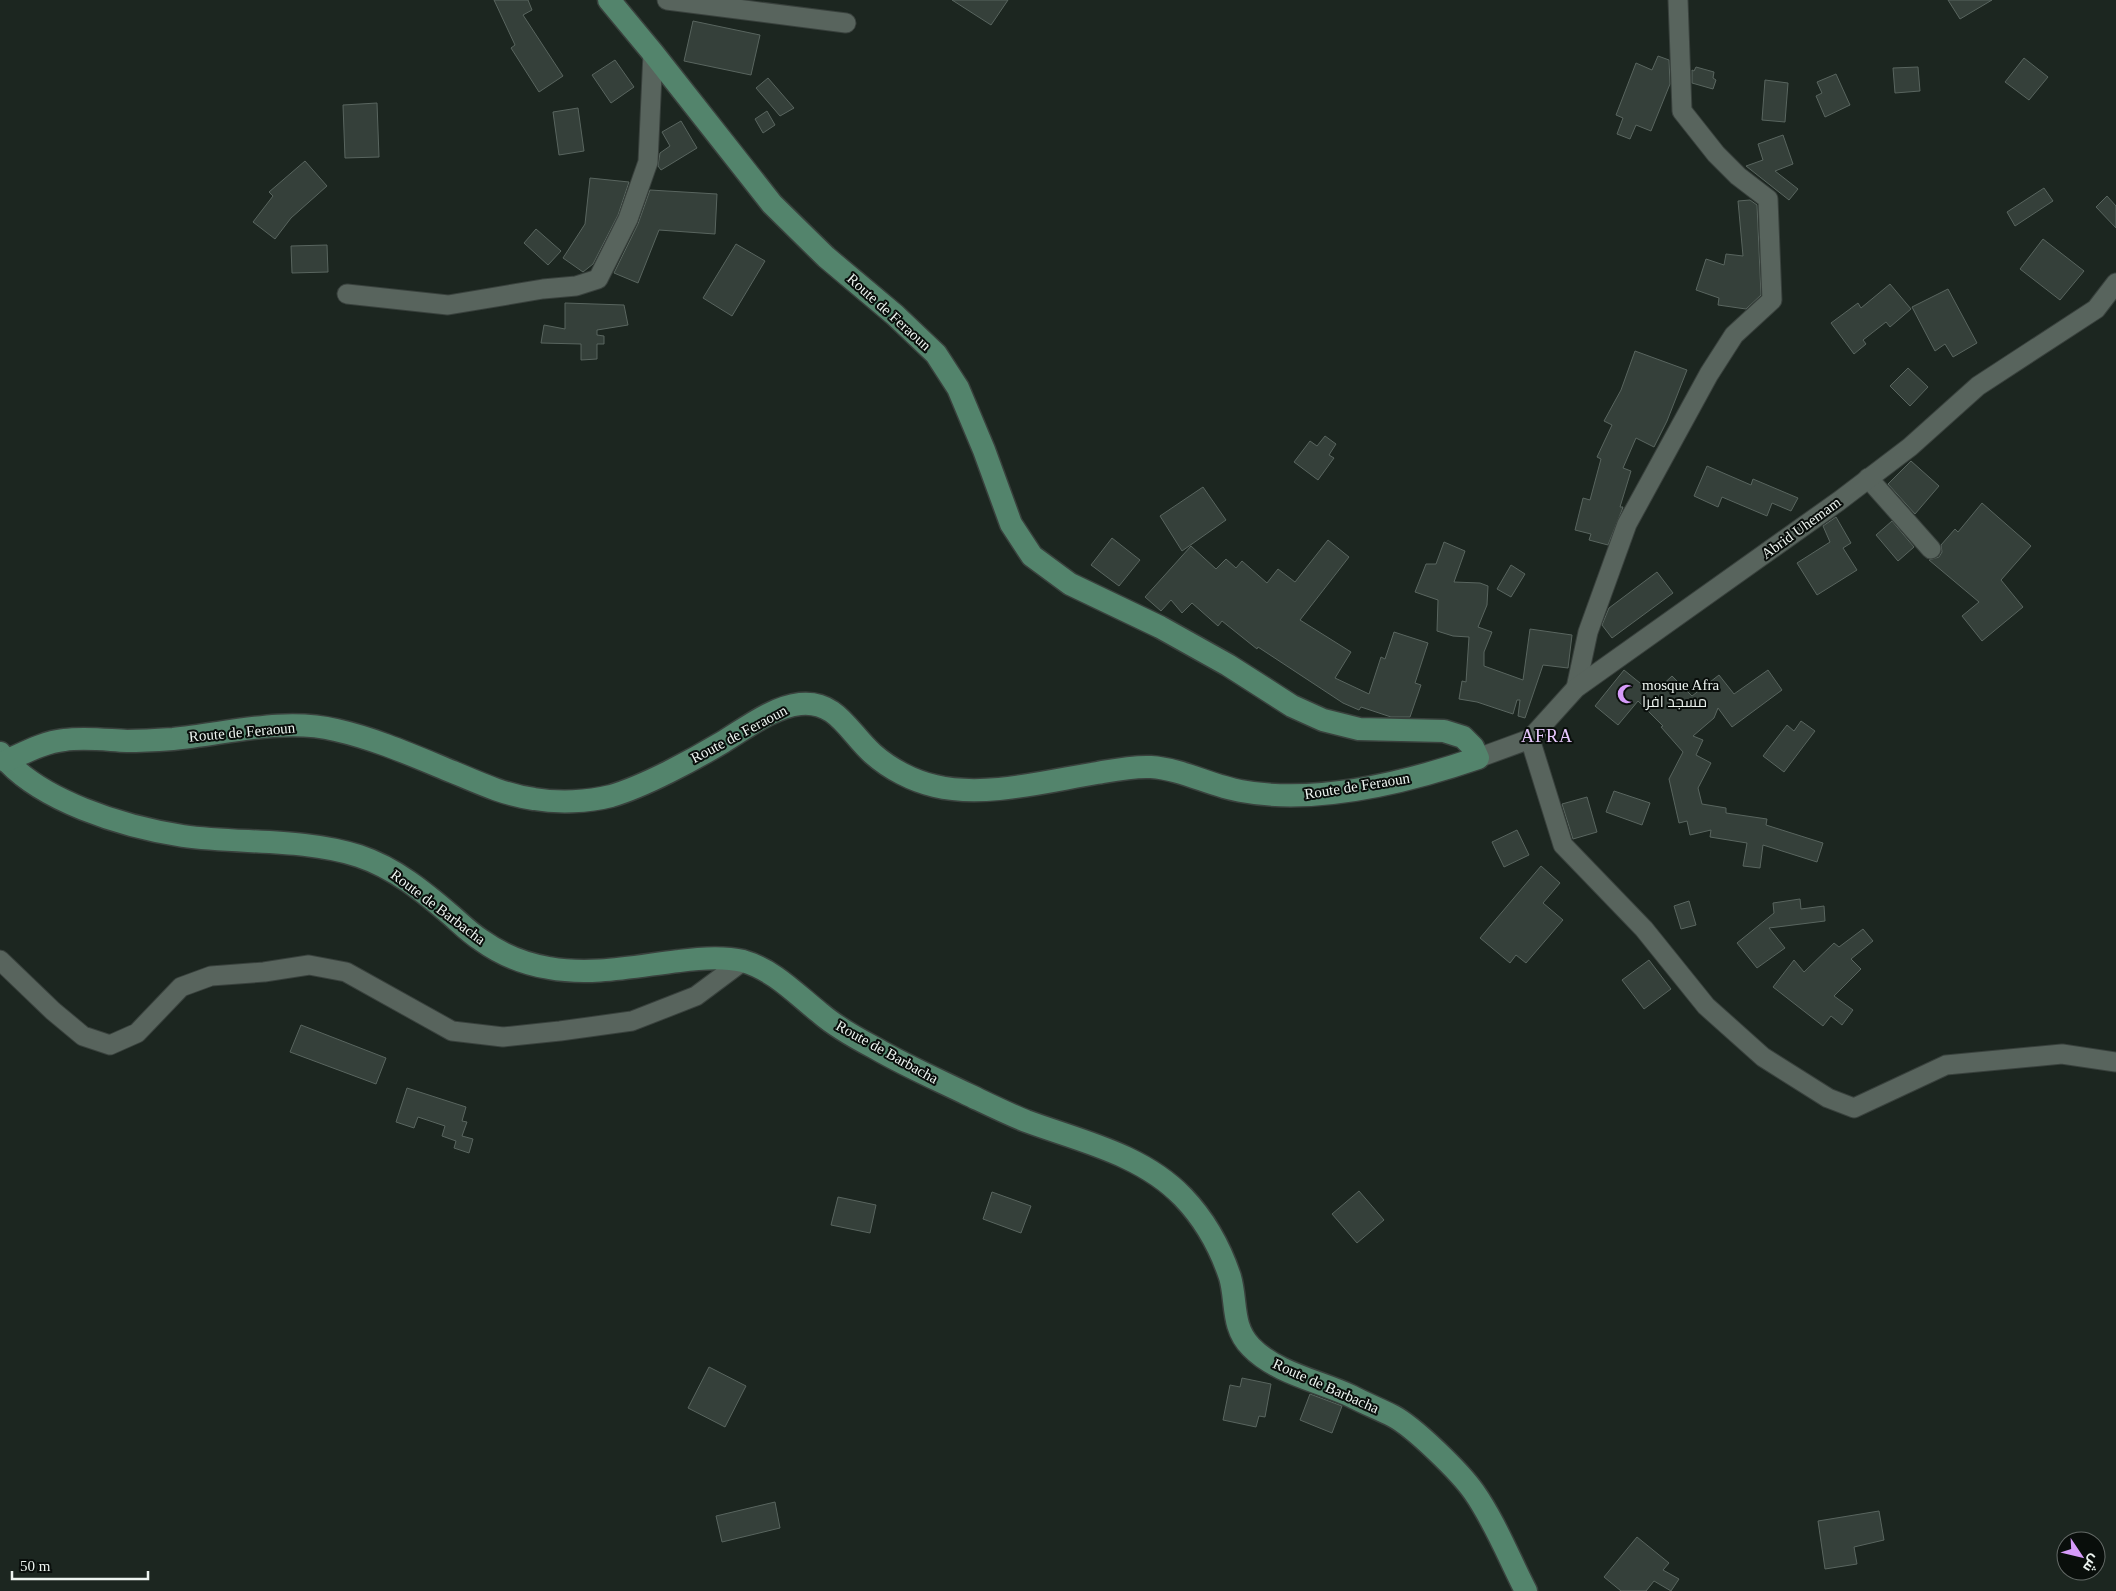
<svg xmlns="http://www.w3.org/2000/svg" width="2116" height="1591" font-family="'Times New Roman',Cairo,serif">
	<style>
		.building { fill: #35403a; stroke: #59655f }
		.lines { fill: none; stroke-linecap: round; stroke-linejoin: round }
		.minor-casing { stroke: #39413d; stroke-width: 21 }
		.major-casing { stroke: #39413d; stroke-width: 25 }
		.minor { stroke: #58645d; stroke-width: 19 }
		.major { stroke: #53846c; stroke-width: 22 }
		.labels { text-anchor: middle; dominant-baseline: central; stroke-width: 4; stroke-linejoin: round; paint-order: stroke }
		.street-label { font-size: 15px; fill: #edf4f0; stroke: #090e0b }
		.poi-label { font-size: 15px; fill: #edf4f0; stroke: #090e0b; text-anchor: start }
		.quarter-label { font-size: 18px; letter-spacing: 1px; fill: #e9c9ff; stroke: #090e0b }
	</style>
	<rect width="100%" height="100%" fill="#1c2620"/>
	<g class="building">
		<path d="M 494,0 L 528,0 L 532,10 L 523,15 L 563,76 L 539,92 L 511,48 L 515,45 Z"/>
		<path d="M 952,0 L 1008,0 L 991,25 Z"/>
		<path d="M 1948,0 L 1992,0 L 1960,19 Z"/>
		<path d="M 693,21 L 760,35 L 751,75 L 684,61 Z"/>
		<path d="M 1658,56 L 1669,60 L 1670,84 L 1651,131 L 1636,125 L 1630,139 L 1617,134 L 1623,118 L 1616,115 L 1636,63 L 1652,70 Z"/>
		<path d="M 2024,58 L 2048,77 L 2029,100 L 2005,82 Z"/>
		<path d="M 615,60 L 634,87 L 611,103 L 592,75 Z"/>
		<path d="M 1696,67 L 1714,72 L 1713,78 L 1716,80 L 1713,89 L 1692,83 L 1692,70 L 1694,71 Z"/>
		<path d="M 1918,67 L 1920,91 L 1895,93 L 1893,68 Z"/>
		<path d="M 1836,74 L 1850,105 L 1825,117 L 1816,96 L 1822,93 L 1817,82 Z"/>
		<path d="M 768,78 L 794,108 L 780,116 L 756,88 Z"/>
		<path d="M 1765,80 L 1788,83 L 1785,122 L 1762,120 Z"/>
		<path d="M 377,103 L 379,157 L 345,158 L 343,105 Z"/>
		<path d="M 578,108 L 584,151 L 559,155 L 553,112 Z"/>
		<path d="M 767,111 L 775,125 L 763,133 L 755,119 Z"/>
		<path d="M 681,121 L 697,148 L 661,170 L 658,166 L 660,153 L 670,146 L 662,132 Z"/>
		<path d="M 1783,135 L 1793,164 L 1775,171 L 1798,189 L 1789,200 L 1746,166 L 1763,160 L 1758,144 Z"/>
		<path d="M 305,161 L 327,186 L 291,218 L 275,239 L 253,222 L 273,196 L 269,192 Z"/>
		<path d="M 590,178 L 629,182 L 618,215 L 593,264 L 583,272 L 563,258 L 585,224 Z"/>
		<path d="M 2044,188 L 2053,201 L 2015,226 L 2007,212 Z"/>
		<path d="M 650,190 L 717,194 L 715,234 L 659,230 L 638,283 L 614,273 L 638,224 Z"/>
		<path d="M 2107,196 L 2116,206 L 2116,228 L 2096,207 Z"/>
		<path d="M 1750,200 L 1757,205 L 1761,295 L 1746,309 L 1718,305 L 1719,298 L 1696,290 L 1706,259 L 1724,265 L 1726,254 L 1743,256 L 1738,201 Z"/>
		<path d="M 536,229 L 561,251 L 548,265 L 524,243 Z"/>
		<path d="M 2043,239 L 2084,271 L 2060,300 L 2020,269 Z"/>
		<path d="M 736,244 L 765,261 L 732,316 L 703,298 Z"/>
		<path d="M 327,245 L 328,272 L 292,273 L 291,246 Z"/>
		<path d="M 1890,284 L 1911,309 L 1890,327 L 1886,322 L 1863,340 L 1866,344 L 1854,354 L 1831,323 L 1858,303 L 1861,308 Z"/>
		<path d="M 1948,289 L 1977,343 L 1953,357 L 1945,344 L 1935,351 L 1912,307 Z"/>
		<path d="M 565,303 L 624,305 L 628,325 L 597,330 L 597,335 L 604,336 L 604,344 L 597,344 L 597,359 L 581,360 L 581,344 L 541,343 L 544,325 L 565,329 Z"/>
		<path d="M 1635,351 L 1687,370 L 1667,421 L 1654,447 L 1636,438 L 1623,468 L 1631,471 L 1620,507 L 1623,507 L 1622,510 L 1608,545 L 1589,540 L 1591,534 L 1575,530 L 1583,498 L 1590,500 L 1601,459 L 1597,457 L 1612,425 L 1604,421 L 1621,390 Z"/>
		<path d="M 1908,368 L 1928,387 L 1910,406 L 1890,386 Z"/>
		<path d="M 1325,436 L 1336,444 L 1329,455 L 1334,458 L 1318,480 L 1294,462 L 1310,441 L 1317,446 Z"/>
		<path d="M 1911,461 L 1939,486 L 1915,514 L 1888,484 Z"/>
		<path d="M 1707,466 L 1751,485 L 1753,479 L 1798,498 L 1791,511 L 1772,503 L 1767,516 L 1722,497 L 1718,507 L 1694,496 Z"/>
		<path d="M 1203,487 L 1226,520 L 1182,551 L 1160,516 Z"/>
		<path d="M 1982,503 L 2031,546 L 2001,580 L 2023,607 L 1982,641 L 1962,616 L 1979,602 L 1929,560 L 1939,557 L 1942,552 L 1941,545 L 1955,529 L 1958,532 Z"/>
		<path d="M 1836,517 L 1851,543 L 1843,548 L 1857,570 L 1817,595 L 1797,563 L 1830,542 L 1823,526 Z"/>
		<path d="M 1892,521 L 1914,547 L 1898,561 L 1876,535 Z"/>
		<path d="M 1112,538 L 1140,560 L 1119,586 L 1091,565 Z"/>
		<path d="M 1328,540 L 1349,557 L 1300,620 L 1351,652 L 1335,678 L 1369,694 L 1381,657 L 1385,659 L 1394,632 L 1428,643 L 1415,683 L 1421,685 L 1410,717 L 1391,717 L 1361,707 L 1359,710 L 1343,703 L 1258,647 L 1257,649 L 1222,621 L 1218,626 L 1192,603 L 1182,613 L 1171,600 L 1161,611 L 1145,597 L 1191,546 L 1216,569 L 1226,559 L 1236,568 L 1242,561 L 1267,583 L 1278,569 L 1295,582 Z"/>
		<path d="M 1444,542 L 1465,551 L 1454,582 L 1480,583 L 1488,586 L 1487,605 L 1478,627 L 1492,632 L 1484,652 L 1484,666 L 1523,680 L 1530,629 L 1572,635 L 1568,668 L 1543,665 L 1525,718 L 1518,716 L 1520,700 L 1517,700 L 1513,714 L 1477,702 L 1459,699 L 1462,681 L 1466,682 L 1469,637 L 1453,636 L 1437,631 L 1438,600 L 1415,592 L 1426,564 L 1436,564 Z"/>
		<path d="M 1511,565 L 1525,574 L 1511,597 L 1497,589 Z"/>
		<path d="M 1657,572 L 1673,593 L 1612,638 L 1602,625 L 1609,608 Z"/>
		<path d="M 1624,670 L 1651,692 L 1654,689 L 1656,691 L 1672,676 L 1692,696 L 1719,675 L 1734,694 L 1768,670 L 1782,690 L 1732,727 L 1718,708 L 1714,718 L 1693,736 L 1703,740 L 1696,755 L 1711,763 L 1698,788 L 1702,804 L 1726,808 L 1726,813 L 1767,819 L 1766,825 L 1823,843 L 1817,862 L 1763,845 L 1760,868 L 1743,866 L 1747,843 L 1710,837 L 1711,830 L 1690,835 L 1687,821 L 1679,823 L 1669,779 L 1683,752 L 1661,727 L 1663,726 L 1638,701 L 1618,725 L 1595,706 Z"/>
		<path d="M 1801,721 L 1815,731 L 1784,772 L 1763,756 L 1787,725 L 1794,731 Z"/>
		<path d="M 1614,791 L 1650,803 L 1642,825 L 1606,812 Z"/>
		<path d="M 1587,797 L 1597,832 L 1573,839 L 1562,804 Z"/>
		<path d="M 1517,830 L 1529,855 L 1504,867 L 1492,842 Z"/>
		<path d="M 1541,866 L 1560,883 L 1543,903 L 1563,920 L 1526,963 L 1516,955 L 1510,963 L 1480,938 Z"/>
		<path d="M 1800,899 L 1801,909 L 1824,906 L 1825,921 L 1769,928 L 1785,948 L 1757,968 L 1737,943 L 1774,913 L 1773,903 Z"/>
		<path d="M 1689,901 L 1696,925 L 1681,929 L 1674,906 Z"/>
		<path d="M 1863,929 L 1873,941 L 1851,959 L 1861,969 L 1834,996 L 1853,1010 L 1842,1025 L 1831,1016 L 1823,1026 L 1773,987 L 1794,960 L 1804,972 L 1834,943 L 1839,947 Z"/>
		<path d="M 1649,960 L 1671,989 L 1644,1009 L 1622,980 Z"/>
		<path d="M 301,1025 L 386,1058 L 376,1084 L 290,1052 Z"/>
		<path d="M 407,1088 L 466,1107 L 462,1121 L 467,1122 L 462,1136 L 473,1139 L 469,1153 L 454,1148 L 456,1141 L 442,1136 L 445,1126 L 418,1117 L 414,1128 L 396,1122 Z"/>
		<path d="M 1359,1191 L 1384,1220 L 1357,1243 L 1332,1214 Z"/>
		<path d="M 992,1192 L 1031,1206 L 1021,1233 L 983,1219 Z"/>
		<path d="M 838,1197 L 876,1205 L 870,1233 L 831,1225 Z"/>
		<path d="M 709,1367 L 746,1386 L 725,1427 L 688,1408 Z"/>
		<path d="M 1242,1378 L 1271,1384 L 1265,1417 L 1259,1416 L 1256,1427 L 1223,1420 L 1230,1385 L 1240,1387 Z"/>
		<path d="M 1310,1394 L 1342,1406 L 1332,1433 L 1300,1420 Z"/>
		<path d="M 775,1502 L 780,1528 L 722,1542 L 716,1516 Z"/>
		<path d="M 1879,1511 L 1884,1540 L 1854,1547 L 1857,1564 L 1825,1569 L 1818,1521 Z"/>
		<path d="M 1637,1537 L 1669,1563 L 1663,1570 L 1679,1579 L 1671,1591 L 1654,1581 L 1646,1591 L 1621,1591 L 1604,1577 Z"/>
	</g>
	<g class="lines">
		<defs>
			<g id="minor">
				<path d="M 667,0 L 846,23"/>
				<path d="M 347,294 L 448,305 L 543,289 L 576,286 L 598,279 L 628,219 L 648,162 L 653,53"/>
				<path d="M 1868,478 L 1931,549"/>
				<path d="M 1576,688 L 1588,632 L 1627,524 L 1709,374 L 1734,335 L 1772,300 L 1768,199 L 1738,176 L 1716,154 L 1682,111 L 1678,0"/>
				<path d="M 1530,739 L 1563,845 L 1644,929 L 1706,1006 L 1763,1057 L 1828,1098 L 1854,1108 L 1946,1065 L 2062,1054 L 2116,1062"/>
				<path d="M 1478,758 L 1530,739 L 1576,688 L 1839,501 L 1910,447 L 1978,386 L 2096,309 L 2116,283"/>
				<path d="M 0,960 L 53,1011 L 83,1036 L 110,1045 L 137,1033 L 181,987 L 211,976 L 264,972 L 309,965 L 346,972 L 452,1031 L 503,1037 L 560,1031 L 632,1021 L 696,996 L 743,961"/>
			</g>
			<g id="major">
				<path d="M 0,753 C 37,801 125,827 183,836 C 241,844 302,838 359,856 C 395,868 424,892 452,916 C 461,924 470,933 481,940 C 502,955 524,964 549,968 C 592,976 636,966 679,961 C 700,958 722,956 743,961 C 774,970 796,994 820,1013 C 836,1027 856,1038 875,1048 C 904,1065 936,1079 967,1094 C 986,1103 1006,1113 1026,1121 C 1080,1141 1142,1154 1183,1197 C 1205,1220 1220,1247 1230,1277 C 1237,1301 1231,1327 1251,1347 C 1276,1373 1319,1381 1351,1396 C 1364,1403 1379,1409 1393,1416 C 1414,1427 1460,1472 1474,1492 C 1495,1522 1509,1558 1526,1591"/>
				<path d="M 6,761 C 24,753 44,742 64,740 C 85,737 106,740 127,741 C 142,741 158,740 173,739 C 226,734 283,717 336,730 C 376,739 414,756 453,772 C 479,783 505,795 534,799 C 558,803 588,802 611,796 C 645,786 693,760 723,742 C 746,728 773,707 800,704 C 837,700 849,733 873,754 C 890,769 913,781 935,786 C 985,798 1047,781 1097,773 C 1114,770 1133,766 1151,767 C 1182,769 1211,786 1241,791 C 1315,805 1408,782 1478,758 L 1473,747 L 1463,737 L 1444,731 L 1359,729 L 1323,720 L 1292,706 L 1228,665 L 1160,627 L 1070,584 L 1032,556 L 1011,524 L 984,450 L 958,388 L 936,354 L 895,315 L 826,257 L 772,204 L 653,53 L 609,0"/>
			</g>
		</defs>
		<use href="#minor" class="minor-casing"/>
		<use href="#major" class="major-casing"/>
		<use href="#minor" class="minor"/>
		<use href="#major" class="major"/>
	</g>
	<defs>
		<symbol id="mosque-bare" viewBox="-9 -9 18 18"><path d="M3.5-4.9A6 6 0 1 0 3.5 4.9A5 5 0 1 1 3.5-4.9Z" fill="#d69bfa" stroke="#090e0b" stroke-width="2.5" paint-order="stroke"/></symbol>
	</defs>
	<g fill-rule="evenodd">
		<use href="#mosque-bare" x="1613" y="680" width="28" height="28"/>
	</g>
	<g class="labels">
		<g class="street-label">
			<text transform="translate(889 312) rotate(42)">Route de Feraoun</text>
			<text transform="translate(1801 528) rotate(-36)">Abrid Uhemam</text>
			<text transform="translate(242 732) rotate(-5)">Route de Feraoun</text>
			<text transform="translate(739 734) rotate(-28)">Route de Feraoun</text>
			<text transform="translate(1357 786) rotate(-9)">Route de Feraoun</text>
			<text transform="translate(438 907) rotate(37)">Route de Barbacha</text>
			<text transform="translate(887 1052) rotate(29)">Route de Barbacha</text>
			<text transform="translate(1326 1386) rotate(24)">Route de Barbacha</text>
		</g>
		<g class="poi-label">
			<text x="1642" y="685">mosque Afra<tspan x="1642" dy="17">مسجد افرا</tspan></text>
		</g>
		<g class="quarter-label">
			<text x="1547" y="736">AFRA</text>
		</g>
	</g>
	<g transform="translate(2081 1556) rotate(125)"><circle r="24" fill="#090e0b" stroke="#646a67"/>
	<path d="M0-4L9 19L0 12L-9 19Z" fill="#d69bfa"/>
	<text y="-8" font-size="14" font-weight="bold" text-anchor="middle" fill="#edf4f0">ش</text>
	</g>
	<path d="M12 1571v8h136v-8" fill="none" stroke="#edf4f0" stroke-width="2.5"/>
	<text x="20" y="1571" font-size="15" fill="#edf4f0" stroke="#090e0b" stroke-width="4" paint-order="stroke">50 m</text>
</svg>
